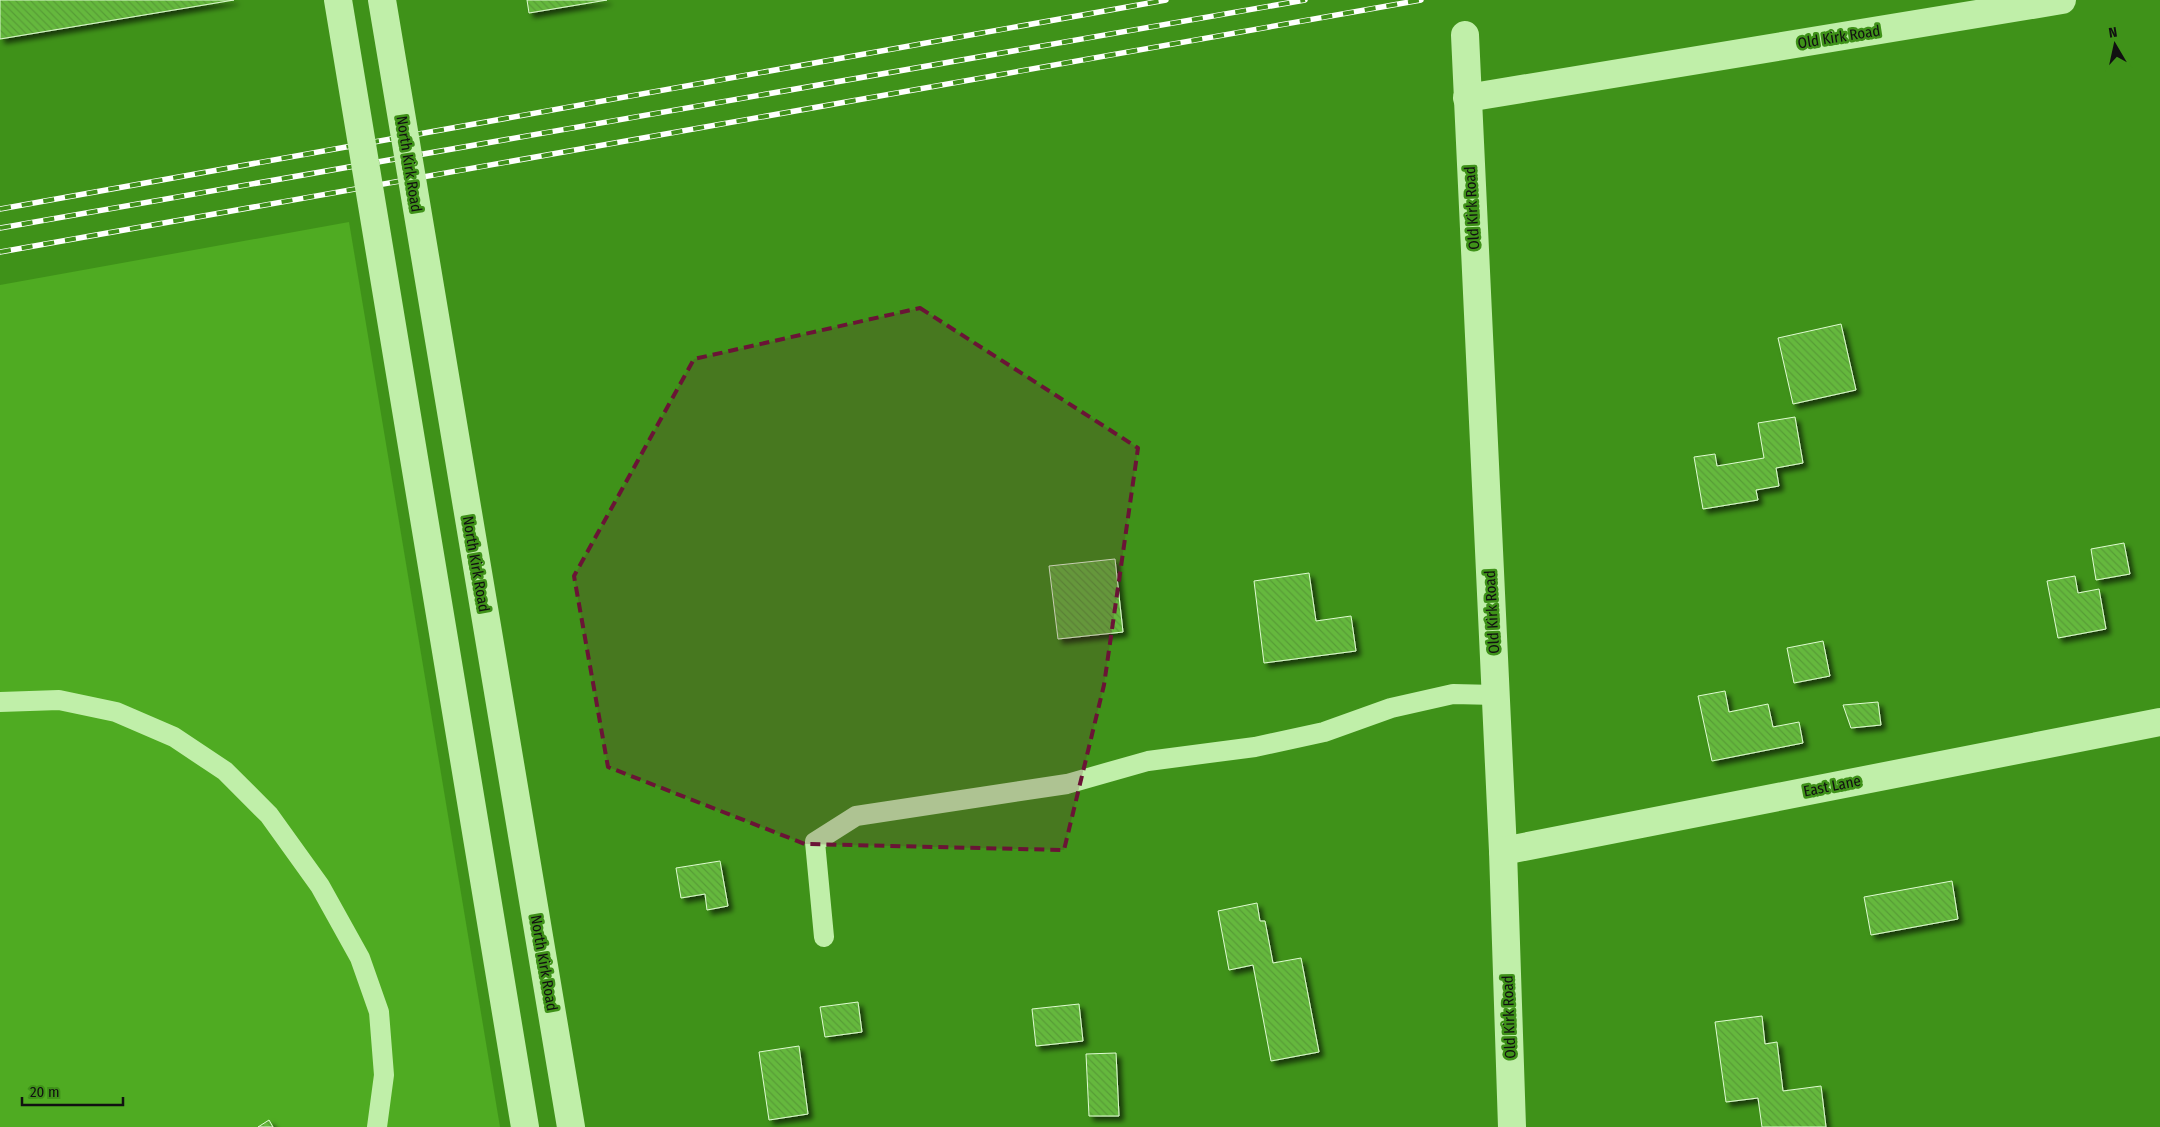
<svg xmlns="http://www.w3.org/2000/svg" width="2160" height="1127" font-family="'Fira Sans Condensed',sans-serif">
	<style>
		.green { fill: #4fab22 }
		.building { fill: url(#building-back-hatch); stroke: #defbd0; filter: url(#shadow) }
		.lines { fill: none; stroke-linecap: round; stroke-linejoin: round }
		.service { stroke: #c0efa9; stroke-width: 20 }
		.minor { stroke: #c0efa9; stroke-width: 28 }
		.rail-casing { stroke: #fff; stroke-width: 5.5 }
		.rail { stroke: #3f9219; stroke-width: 4; stroke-dasharray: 11; stroke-linecap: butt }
		.tertiary-bridge { stroke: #c0efa9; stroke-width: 28 }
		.marked { fill: #6a1436; fill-opacity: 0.2; stroke: #6a1436; stroke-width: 4; stroke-dasharray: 10 6; stroke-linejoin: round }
		.labels { text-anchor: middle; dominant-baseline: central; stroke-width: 5; stroke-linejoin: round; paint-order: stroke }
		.street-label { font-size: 15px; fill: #111; stroke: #3f9219 }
	</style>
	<defs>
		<pattern id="building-back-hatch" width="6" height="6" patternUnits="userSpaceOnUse" patternTransform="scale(1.25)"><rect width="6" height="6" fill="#65b83e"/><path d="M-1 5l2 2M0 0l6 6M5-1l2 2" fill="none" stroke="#579d35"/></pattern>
		<filter id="shadow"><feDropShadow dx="4.5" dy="4.5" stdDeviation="2.5" flood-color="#0009"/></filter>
	</defs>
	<rect width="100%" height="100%" fill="#3f9219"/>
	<path class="green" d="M 349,222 L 500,1127 L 0,1127 L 0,285 Z"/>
	<g class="building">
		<path d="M 0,0 L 234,0 L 0,39 Z"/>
		<path d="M 527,0 L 607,0 L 529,13 Z"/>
		<path d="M 1841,324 L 1856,390 L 1793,404 L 1778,338 Z"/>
		<path d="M 1795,417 L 1803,463 L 1776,468 L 1779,486 L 1756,490 L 1758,500 L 1703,509 L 1694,457 L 1715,454 L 1717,466 L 1764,458 L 1758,423 Z"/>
		<path d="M 2124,543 L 2130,574 L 2096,580 L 2091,549 Z"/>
		<path d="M 1115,559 L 1123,632 L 1058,639 L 1049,566 Z"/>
		<path d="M 1309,573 L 1316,621 L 1351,616 L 1356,651 L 1264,663 L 1254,581 Z"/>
		<path d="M 2075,576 L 2078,593 L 2099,589 L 2106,629 L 2058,638 L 2047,581 Z"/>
		<path d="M 1823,641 L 1830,676 L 1794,683 L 1787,648 Z"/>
		<path d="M 1725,691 L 1729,712 L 1768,704 L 1773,727 L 1799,722 L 1803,743 L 1712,761 L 1698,696 Z"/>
		<path d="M 1878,702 L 1881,725 L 1851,728 L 1843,705 Z"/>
		<path d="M 720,861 L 728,906 L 707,910 L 705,894 L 681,898 L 676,868 Z"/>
		<path d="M 1952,881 L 1958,919 L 1871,935 L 1864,897 Z"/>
		<path d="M 1257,903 L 1260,921 L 1265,921 L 1273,963 L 1301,958 L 1319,1052 L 1271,1061 L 1253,965 L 1229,970 L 1218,911 Z"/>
		<path d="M 858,1002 L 862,1032 L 825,1037 L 820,1007 Z"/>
		<path d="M 1079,1004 L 1083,1041 L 1036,1046 L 1032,1009 Z"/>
		<path d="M 1762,1016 L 1765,1044 L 1777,1042 L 1783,1091 L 1821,1086 L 1826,1127 L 1762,1127 L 1758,1098 L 1726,1102 L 1715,1022 Z"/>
		<path d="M 799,1046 L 808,1114 L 769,1120 L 759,1052 Z"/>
		<path d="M 1116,1053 L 1119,1116 L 1089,1116 L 1086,1054 Z"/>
		<path d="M 269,1120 L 273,1127 L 258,1127 Z"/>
	</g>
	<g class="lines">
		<g class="service">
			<path d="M 0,702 L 59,700 L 116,712 L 174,737 L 225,771 L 269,815 L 320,886 L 360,958 L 379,1012 L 384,1075 L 377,1127"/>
			<path d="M 824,937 L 815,842 L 856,816 L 1067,784 L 1148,761 L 1255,747 L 1324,732 L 1391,708 L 1453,694 L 1496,695"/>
		</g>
		<g class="minor">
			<path d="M 1465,35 L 1503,851 L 1512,1127"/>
			<path d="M 1467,98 L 2062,0"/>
			<path d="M 1503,851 L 2160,722"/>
		</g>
		<defs>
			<g id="rail">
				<path d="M 0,209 L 1166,0"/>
				<path d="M 0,228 L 1305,0"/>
				<path d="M 0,252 L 1421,0"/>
			</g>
		</defs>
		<use href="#rail" class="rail-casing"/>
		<use href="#rail" class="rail"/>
		<g class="tertiary-bridge">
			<path d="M 338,0 L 525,1127"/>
			<path d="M 382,0 L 571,1127"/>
		</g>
	</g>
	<path class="marked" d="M 920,308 L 1138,448 L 1104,685 L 1064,850 L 805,844 L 608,767 L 574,576 L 694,359 Z"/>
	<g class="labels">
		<g class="street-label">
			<text transform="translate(1839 37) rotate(-9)">Old Kirk Road</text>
			<text transform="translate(409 164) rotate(81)">North Kirk Road</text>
			<text transform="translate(1472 208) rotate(-93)">Old Kirk Road</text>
			<text transform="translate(476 564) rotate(80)">North Kirk Road</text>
			<text transform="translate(1492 612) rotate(-93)">Old Kirk Road</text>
			<text transform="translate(1832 786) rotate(-11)">East Lane</text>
			<text transform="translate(544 963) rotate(80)">North Kirk Road</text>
			<text transform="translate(1509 1017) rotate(-92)">Old Kirk Road</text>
		</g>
	</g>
	<g transform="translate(2115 45) rotate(351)" stroke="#3f9219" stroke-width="4" paint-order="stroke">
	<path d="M0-4L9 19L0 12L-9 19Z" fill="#111111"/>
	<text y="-8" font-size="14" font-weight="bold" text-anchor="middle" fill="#111111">N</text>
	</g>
	<path d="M22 1097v8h101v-8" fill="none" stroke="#111111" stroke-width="2.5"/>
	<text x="30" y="1097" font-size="15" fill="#111111" stroke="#3f9219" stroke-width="4" paint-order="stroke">20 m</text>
</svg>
